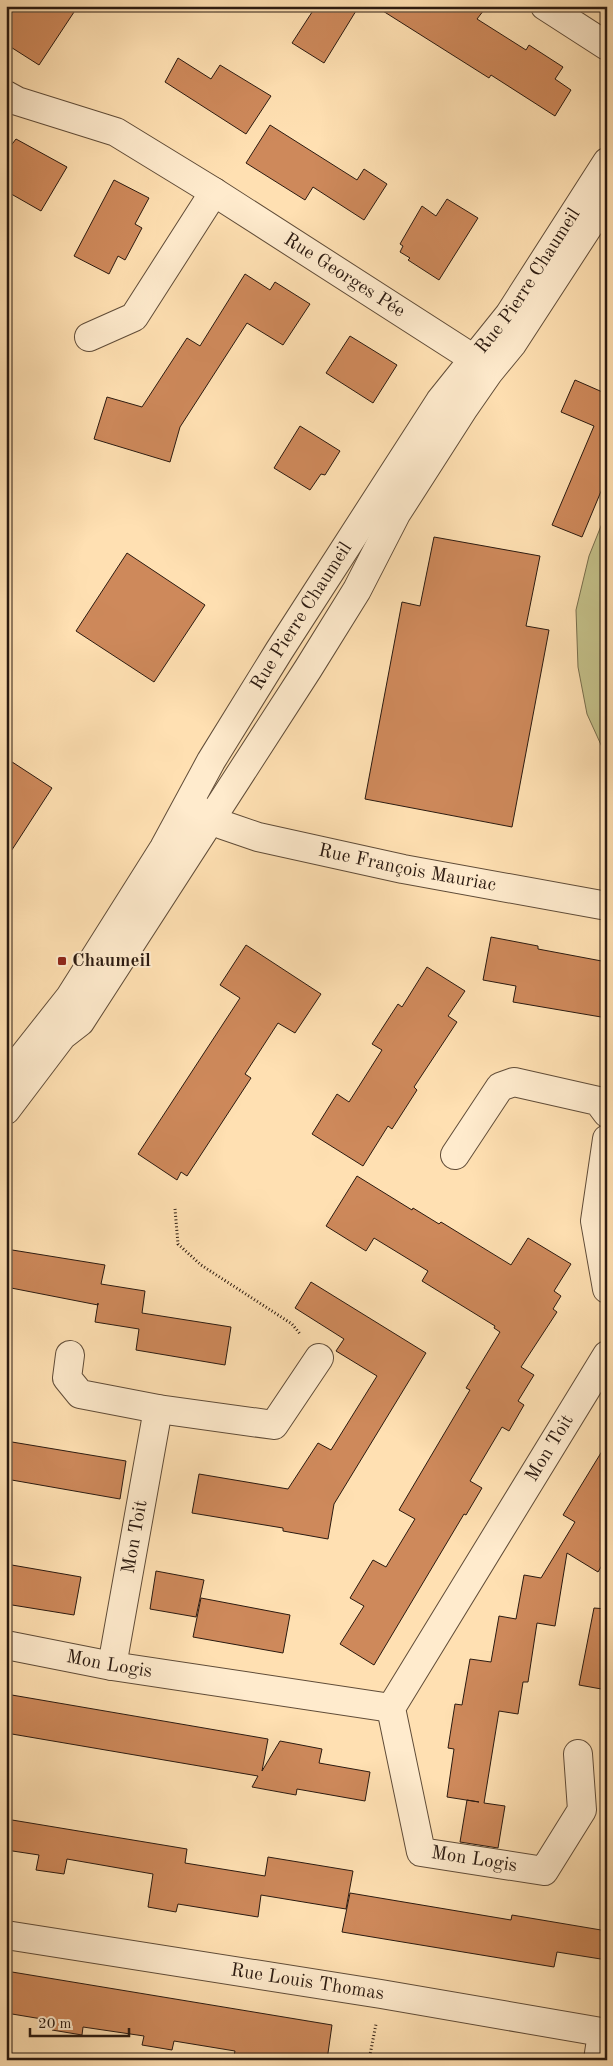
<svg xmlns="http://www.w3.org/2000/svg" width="613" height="2066" font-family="'Old Standard TT',serif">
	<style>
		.green { fill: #c4c18a; stroke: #786e4d }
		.building { fill: #ce895b; stroke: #2b1a10 }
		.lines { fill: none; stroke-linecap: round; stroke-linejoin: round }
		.minor-casing { stroke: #604c38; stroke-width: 30 }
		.path { stroke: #2b1a10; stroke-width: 3; stroke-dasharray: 1 2.5; stroke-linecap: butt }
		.minor { stroke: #ffebcd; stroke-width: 28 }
		.poi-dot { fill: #8f2418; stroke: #ffebcd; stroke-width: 2 }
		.labels { text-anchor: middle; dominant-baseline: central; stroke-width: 4; stroke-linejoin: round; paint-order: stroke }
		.street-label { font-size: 19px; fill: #2b1a10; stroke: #ffebcd }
		.poi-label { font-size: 19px; font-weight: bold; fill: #2b1a10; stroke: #ffebcd; text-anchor: start }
	</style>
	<rect width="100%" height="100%" fill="#ffe0b2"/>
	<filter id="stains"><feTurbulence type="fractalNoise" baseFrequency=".004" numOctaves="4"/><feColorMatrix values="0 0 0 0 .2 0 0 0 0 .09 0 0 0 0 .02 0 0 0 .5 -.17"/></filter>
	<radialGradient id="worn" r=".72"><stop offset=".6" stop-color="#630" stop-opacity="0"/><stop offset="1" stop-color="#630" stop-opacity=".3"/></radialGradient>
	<path class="green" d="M 607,511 L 607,758 L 587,714 L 578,667 L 576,610 L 589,556 Z"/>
	<g class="building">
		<path d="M 6,6 L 78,6 L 39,65 L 6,44 Z"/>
		<path d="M 316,6 L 359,6 L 324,63 L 292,43 Z"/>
		<path d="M 375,6 L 487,6 L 477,19 L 526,50 L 529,45 L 563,67 L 555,79 L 571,90 L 555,116 L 491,75 L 489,78 Z"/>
		<path d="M 178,58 L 211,79 L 220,65 L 271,96 L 246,134 L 165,82 Z"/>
		<path d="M 270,125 L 357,180 L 364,169 L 387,184 L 364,220 L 313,187 L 305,200 L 246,163 Z"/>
		<path d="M 16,139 L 67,167 L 41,211 L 6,191 L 6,152 Z"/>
		<path d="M 114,180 L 149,198 L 135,224 L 142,228 L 125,260 L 118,256 L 109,274 L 74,256 Z"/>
		<path d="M 447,199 L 478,218 L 439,280 L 408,260 L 410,258 L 400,252 L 403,246 L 400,244 L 422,206 L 436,216 Z"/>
		<path d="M 245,274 L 270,290 L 275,282 L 310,304 L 283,345 L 247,323 L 180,427 L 170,462 L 94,439 L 107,397 L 142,407 L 187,338 L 200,346 Z"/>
		<path d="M 350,336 L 397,365 L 373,403 L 326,373 Z"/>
		<path d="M 575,380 L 607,394 L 607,477 L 582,537 L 552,525 L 594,426 L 561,412 Z"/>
		<path d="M 300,426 L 340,451 L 325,475 L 321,474 L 310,490 L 274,468 Z"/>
		<path d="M 434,537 L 540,556 L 526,626 L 549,630 L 512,827 L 365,799 L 402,602 L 420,606 Z"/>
		<path d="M 127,553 L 205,605 L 154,682 L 76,631 Z"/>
		<path d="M 6,758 L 52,788 L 6,859 Z"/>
		<path d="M 491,937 L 538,946 L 538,949 L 607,962 L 607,1018 L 513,1002 L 516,986 L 483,980 Z"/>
		<path d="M 246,945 L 321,994 L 295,1033 L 278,1023 L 245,1074 L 251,1078 L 187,1176 L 181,1172 L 177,1180 L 138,1154 L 240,998 L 220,985 Z"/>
		<path d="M 427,967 L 465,991 L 448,1016 L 457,1022 L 414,1087 L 417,1090 L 392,1129 L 388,1126 L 363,1166 L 312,1134 L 337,1094 L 349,1102 L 382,1050 L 372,1044 L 398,1004 L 402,1007 Z"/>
		<path d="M 357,1176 L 412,1210 L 413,1208 L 439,1224 L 441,1222 L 511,1265 L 528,1238 L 571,1264 L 554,1291 L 561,1296 L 553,1309 L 557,1312 L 521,1367 L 534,1375 L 518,1401 L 524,1405 L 509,1431 L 502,1427 L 470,1481 L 482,1488 L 466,1515 L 464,1514 L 374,1665 L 340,1644 L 364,1606 L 350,1598 L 373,1560 L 386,1567 L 415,1519 L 399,1510 L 470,1390 L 466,1388 L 500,1332 L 494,1328 L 495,1326 L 422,1281 L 428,1271 L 374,1238 L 366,1251 L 326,1226 Z"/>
		<path d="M 6,1249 L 105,1265 L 101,1284 L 145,1291 L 142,1313 L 231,1327 L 225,1365 L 136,1350 L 139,1329 L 95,1322 L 98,1303 L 98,1305 L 6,1287 Z"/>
		<path d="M 311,1282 L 426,1353 L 334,1504 L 328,1539 L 283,1531 L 283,1528 L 192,1513 L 199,1474 L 288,1489 L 318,1443 L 331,1450 L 377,1376 L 336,1351 L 344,1339 L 295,1308 Z"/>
		<path d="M 6,1441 L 126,1461 L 120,1499 L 6,1479 Z"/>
		<path d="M 607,1443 L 607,1557 L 598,1572 L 567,1553 L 555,1626 L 537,1623 L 528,1682 L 523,1682 L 518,1714 L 499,1711 L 484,1803 L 505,1806 L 498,1848 L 460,1842 L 467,1800 L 479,1802 L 447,1797 L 454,1749 L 448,1748 L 455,1704 L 462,1705 L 470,1659 L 491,1662 L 499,1616 L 516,1619 L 524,1575 L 541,1578 L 575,1522 L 563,1515 Z"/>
		<path d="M 6,1564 L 81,1577 L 74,1615 L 6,1604 Z"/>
		<path d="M 156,1571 L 204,1580 L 196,1617 L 150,1609 Z"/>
		<path d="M 201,1598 L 290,1615 L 283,1653 L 193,1637 Z"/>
		<path d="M 594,1608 L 607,1609 L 607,1690 L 579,1685 Z"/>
		<path d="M 6,1694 L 268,1739 L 262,1771 L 280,1741 L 322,1749 L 319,1763 L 370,1772 L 365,1801 L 297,1789 L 296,1795 L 252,1787 L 258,1776 L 6,1733 Z"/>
		<path d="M 6,1819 L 187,1849 L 185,1863 L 265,1876 L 268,1857 L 353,1871 L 346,1909 L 261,1895 L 258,1917 L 178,1904 L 176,1912 L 148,1907 L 153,1874 L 67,1859 L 64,1874 L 36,1870 L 39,1855 L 6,1850 Z"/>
		<path d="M 350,1893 L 511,1920 L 512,1915 L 607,1931 L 607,1960 L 557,1952 L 554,1967 L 342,1932 Z"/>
		<path d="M 6,1971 L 332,2025 L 327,2060 L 233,2060 L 235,2051 L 174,2041 L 172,2050 L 142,2045 L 144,2036 L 83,2027 L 82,2035 L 52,2030 L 54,2021 L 6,2013 Z"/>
	</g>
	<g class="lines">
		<defs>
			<g id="minor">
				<path d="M 545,6 L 607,46"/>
				<path id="s1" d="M 6,95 L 17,101 L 116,132 L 214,192 L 474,359"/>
				<path d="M 89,337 L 134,317 L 214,192"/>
				<path id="s2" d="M 197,809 L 223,825 L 258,837 L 403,869 L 607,906"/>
				<path id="s3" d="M 6,1078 L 70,997 L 164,848 L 211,761 L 279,651 L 440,401 L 509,315 L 607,162"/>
				<path d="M 6,1110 L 62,1036 L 80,1022 L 308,669 L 357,590 L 396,514 L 464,408 L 489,372 L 512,344 L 607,198"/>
				<path d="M 607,1139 L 595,1221 L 607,1289"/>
				<path d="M 455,1155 L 500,1087 L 514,1082 L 598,1101 L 607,1113"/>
				<path d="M 70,1355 L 67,1378 L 80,1394 L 158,1409 L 274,1425 L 319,1358"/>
				<path id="s4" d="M 6,1645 L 112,1666 L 391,1708"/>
				<path id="s5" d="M 112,1666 L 158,1409"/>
				<path id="s6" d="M 578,1754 L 582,1810 L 544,1871 L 421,1852 L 391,1708 L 607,1355"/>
				<path id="s7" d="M 6,1935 L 381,1994 L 607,2033"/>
				<path d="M 598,2060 L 602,2033"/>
			</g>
		</defs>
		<use href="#minor" class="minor-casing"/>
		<g class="path">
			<path d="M 175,1209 L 178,1244 L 201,1265 L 292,1324 L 301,1335"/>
			<path d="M 369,2060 L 376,2024"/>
		</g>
		<use href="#minor" class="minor"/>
	</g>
	<rect class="poi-dot" x="57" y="956" width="10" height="10" rx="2.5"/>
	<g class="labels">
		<g class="street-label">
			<text stroke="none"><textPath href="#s1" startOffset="386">Rue Georges Pée</textPath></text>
			<text stroke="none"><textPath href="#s3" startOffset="954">Rue Pierre Chaumeil</textPath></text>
			<text stroke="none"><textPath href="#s3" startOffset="549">Rue Pierre Chaumeil</textPath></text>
			<text stroke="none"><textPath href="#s2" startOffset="220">Rue François Mauriac</textPath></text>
			<text stroke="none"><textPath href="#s6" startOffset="704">Mon Toit</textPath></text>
			<text stroke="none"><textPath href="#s5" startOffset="131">Mon Toit</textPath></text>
			<text stroke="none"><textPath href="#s4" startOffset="105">Mon Logis</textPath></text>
			<text transform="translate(474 1860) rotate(9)">Mon Logis</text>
			<text stroke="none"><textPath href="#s7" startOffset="305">Rue Louis Thomas</textPath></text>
		</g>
		<g class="poi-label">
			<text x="72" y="961">Chaumeil</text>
		</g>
	</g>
	<rect width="613" height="2066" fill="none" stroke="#ffe0b2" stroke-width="25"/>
	<rect x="8" y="8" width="598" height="2051" fill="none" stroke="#2b1a10" stroke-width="2.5"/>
	<rect x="12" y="12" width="588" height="2041" fill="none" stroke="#2b1a10"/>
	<path d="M30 2028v8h99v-8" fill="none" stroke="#2b1a10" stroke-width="2.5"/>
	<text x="38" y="2028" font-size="15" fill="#2b1a10" stroke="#ffebcd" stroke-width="4" paint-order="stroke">20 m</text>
	<rect width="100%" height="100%" filter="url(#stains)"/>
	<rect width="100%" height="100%" fill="url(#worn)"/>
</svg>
